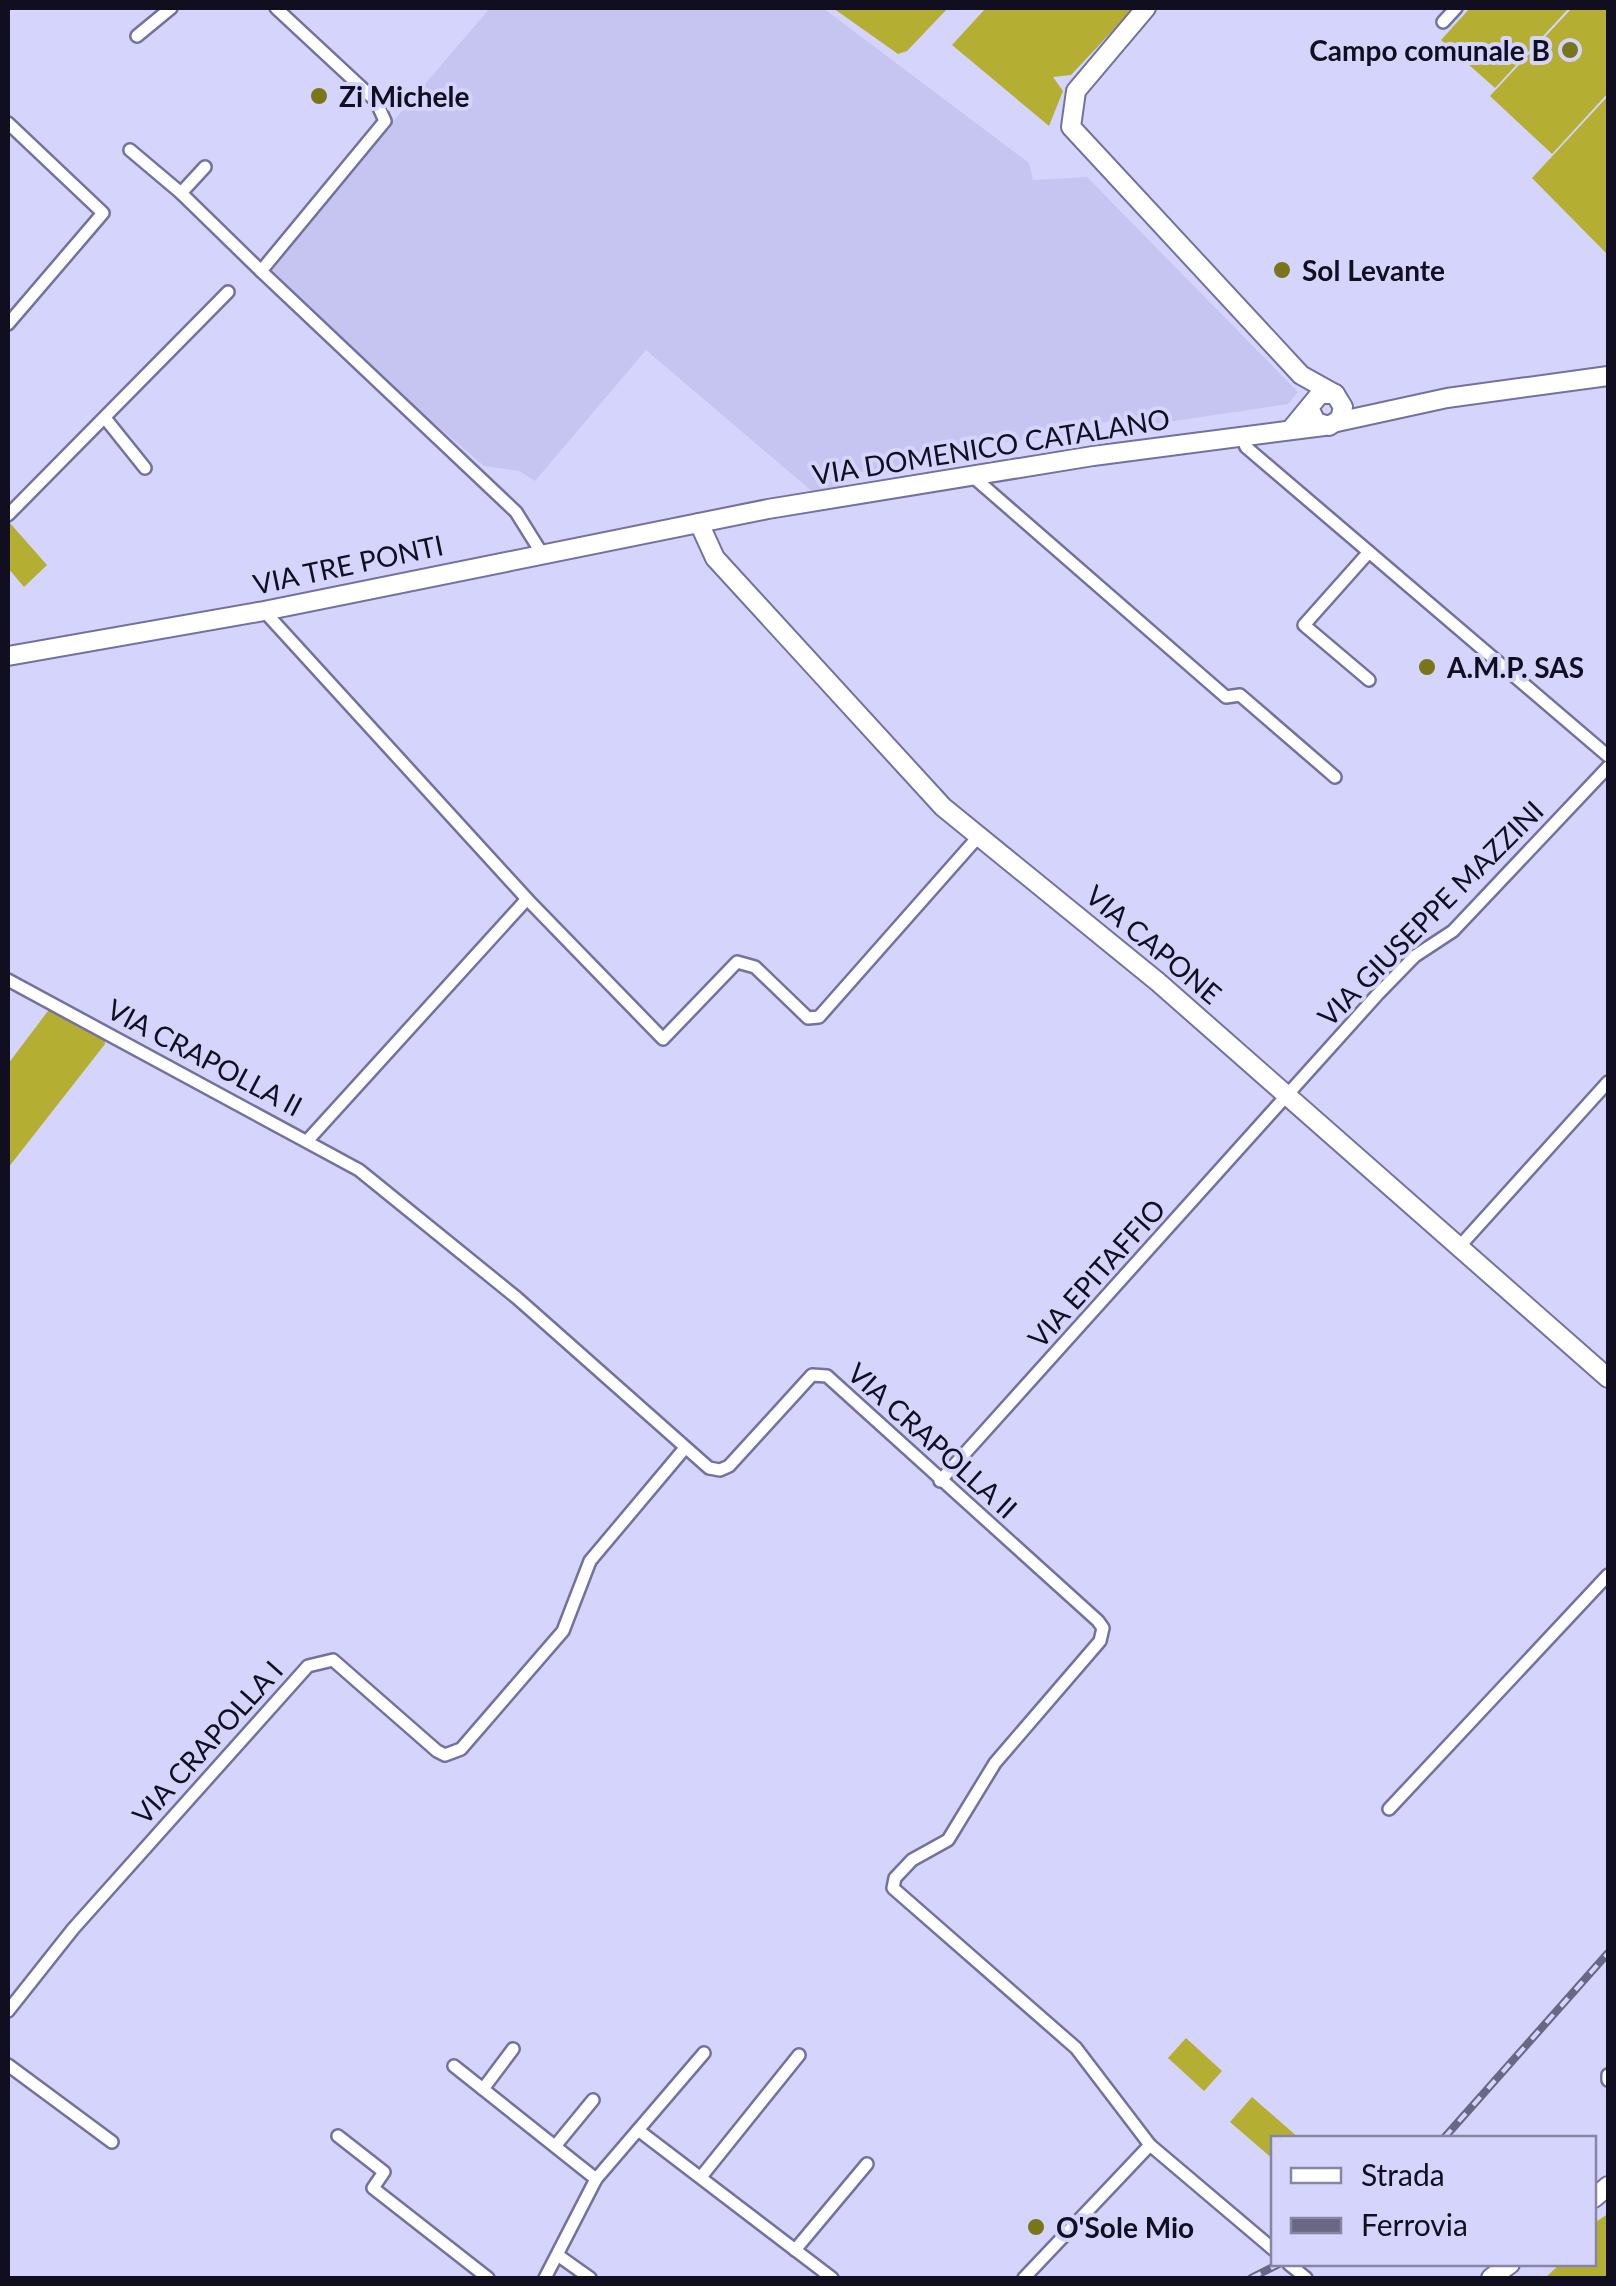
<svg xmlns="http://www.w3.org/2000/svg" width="1616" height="2286" font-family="Lato,sans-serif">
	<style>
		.built { fill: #c6c5f2 }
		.green { fill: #b4ae32 }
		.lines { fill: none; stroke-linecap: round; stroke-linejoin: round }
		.street-casing { stroke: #73719e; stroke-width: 16 }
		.secondary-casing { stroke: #73719e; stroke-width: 22 }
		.primary-casing { stroke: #73719e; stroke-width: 22 }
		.street { stroke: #fff; stroke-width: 11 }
		.secondary { stroke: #fff; stroke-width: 18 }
		.primary { stroke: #fff; stroke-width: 18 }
		.rail-casing { stroke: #696783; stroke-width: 8 }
		.rail { stroke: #d5d4fd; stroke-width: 4; stroke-dasharray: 11; stroke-linecap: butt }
		.poi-dot { fill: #797519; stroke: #d5d4fd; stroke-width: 4 }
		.labels { text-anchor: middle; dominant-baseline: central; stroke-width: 8; stroke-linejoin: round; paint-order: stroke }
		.poi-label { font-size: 28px; font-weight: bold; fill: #100e1f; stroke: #d5d4fd; text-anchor: start }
		.street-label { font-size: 28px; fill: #100e1f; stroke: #d5d4fd }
	</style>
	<rect width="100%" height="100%" fill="#d5d4fd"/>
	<path class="built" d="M 490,8 L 823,8 L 1029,163 L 1033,180 L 1087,177 L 1298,392 L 1288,404 L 1134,427 L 1132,418 L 1076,427 L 1076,433 L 966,447 L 966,457 L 841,475 L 843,487 L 814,493 L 646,350 L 535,481 L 519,471 L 484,466 L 364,363 L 267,269 Z"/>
	<g class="green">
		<path d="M 833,8 L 948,8 L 907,51 L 898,54 Z"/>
		<path d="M 986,8 L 1134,8 L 1071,75 L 1053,77 L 1063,91 L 1049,126 L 952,45 Z"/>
		<path d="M 1470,8 L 1569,8 L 1495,88 L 1441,40 Z"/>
		<path d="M 1572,8 L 1608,8 L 1608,93 L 1552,154 L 1490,96 Z"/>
		<path d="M 1608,96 L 1608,255 L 1532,178 Z"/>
		<path d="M 9,522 L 47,565 L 24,587 L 8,568 Z"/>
		<path d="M 51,1007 L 105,1037 L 105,1044 L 8,1168 L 8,1064 Z"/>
		<path d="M 1186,2038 L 1222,2071 L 1204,2091 L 1168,2058 Z"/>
		<path d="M 1252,2097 L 1299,2138 L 1274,2138 L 1273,2159 L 1230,2122 Z"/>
		<path d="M 1608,2214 L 1608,2278 L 1545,2278 L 1560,2264 L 1594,2264 L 1594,2223 Z"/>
	</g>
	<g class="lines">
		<defs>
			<g id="street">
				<path d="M 276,8 L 376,101 L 385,121 L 261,271 L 516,512 L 541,552"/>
				<path d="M 1443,22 L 1456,8"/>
				<path d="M 137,36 L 171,8"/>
				<path d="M 8,123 L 103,213 L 8,324"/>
				<path d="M 130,150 L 181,193"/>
				<path d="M 205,167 L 181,193 L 261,271"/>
				<path d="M 105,418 L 145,468"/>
				<path d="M 1241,435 L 1246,447 L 1608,756"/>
				<path d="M 971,475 L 1226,697 L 1240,695 L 1335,777"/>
				<path d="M 8,515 L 228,292"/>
				<path d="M 1369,552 L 1304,625 L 1369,680"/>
				<path d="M 264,611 L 527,899 L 663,1039 L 737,962 L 755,967 L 808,1018 L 819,1017 L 978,837"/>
				<path d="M 8,980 L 359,1170 L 517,1298 L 709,1468 L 720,1470 L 729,1466 L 812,1375 L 827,1376 L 1098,1621 L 1103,1628 L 1100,1641 L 995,1763 L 948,1840 L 912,1860 L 895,1878 L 893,1888 L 1076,2048 L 1150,2145 L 1274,2250"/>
				<path d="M 308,1140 L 527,899"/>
				<path d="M 1459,1247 L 1608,1082"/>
				<path d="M 940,1481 L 1377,995 L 1415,956 L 1453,931 L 1608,767"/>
				<path d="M 1389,1809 L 1608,1575"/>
				<path d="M 8,2011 L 73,1929 L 308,1666 L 333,1660 L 437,1751 L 445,1755 L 461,1749 L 563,1631 L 590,1561 L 685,1448"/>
				<path d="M 8,2065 L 112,2142"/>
				<path d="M 454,2066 L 596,2179"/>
				<path d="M 1608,2075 L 1608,2080"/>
				<path d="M 483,2089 L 513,2049"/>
				<path d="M 638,2130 L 832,2278"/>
				<path d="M 338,2136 L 384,2172 L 373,2188 L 488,2278"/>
				<path d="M 556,2145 L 593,2100"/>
				<path d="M 701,2177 L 799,2055"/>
				<path d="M 795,2250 L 867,2164"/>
				<path d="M 559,2256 L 590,2278"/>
				<path d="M 1289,2264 L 1306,2278"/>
				<path d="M 545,2278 L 596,2179 L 704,2053"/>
				<path d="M 1024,2278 L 1150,2145"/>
			</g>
			<g id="secondary">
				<path d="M 1146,8 L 1076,91 L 1071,127 L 1301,375 L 1335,394"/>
				<path d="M 1337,422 L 1447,398 L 1608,376"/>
				<path d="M 1292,428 L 1320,394 L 1335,394 L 1343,407 L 1340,419 L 1329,426 L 1316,422 L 1310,410"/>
				<path d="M 699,523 L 715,558 L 943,807 L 1158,982 L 1608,1378"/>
				<path d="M 8,656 L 264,611 L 768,509 L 1093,456 L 1324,426"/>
			</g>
			<g id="primary">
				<path d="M 1594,2198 L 1608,2186"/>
				<path d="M 1491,2278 L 1510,2264"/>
			</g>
		</defs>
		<use href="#street" class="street-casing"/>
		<use href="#secondary" class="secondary-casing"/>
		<use href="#primary" class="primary-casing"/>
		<use href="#street" class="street"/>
		<use href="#secondary" class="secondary"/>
		<use href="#primary" class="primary"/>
		<defs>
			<g id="rail">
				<path d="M 1444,2138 L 1608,1953"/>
				<path d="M 1251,2278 L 1279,2264"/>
			</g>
		</defs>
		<use href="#rail" class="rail-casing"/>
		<use href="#rail" class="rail"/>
	</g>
	<g class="poi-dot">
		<circle cx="1570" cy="50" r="10"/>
		<circle cx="319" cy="96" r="10"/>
		<circle cx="1282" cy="270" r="10"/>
		<circle cx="1427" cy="667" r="10"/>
		<circle cx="1036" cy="2227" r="10"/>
	</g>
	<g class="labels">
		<g class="poi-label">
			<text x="1550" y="50" text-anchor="end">Campo comunale B</text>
			<text x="339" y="96">Zi Michele</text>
			<text x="1302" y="270">Sol Levante</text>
			<text x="1447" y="667">A.M.P. SAS</text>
			<text x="1056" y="2227">O'Sole Mio</text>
		</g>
		<g class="street-label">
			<text transform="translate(991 446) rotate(-9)">VIA DOMENICO CATALANO</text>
			<text transform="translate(348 564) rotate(-12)">VIA TRE PONTI</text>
			<text transform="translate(1430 913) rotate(-45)">VIA GIUSEPPE MAZZINI</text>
			<text transform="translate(1154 944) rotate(40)">VIA CAPONE</text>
			<text transform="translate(205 1057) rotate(28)">VIA CRAPOLLA II</text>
			<text transform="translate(1096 1273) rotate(-48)">VIA EPITAFFIO</text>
			<text transform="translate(933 1440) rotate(42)">VIA CRAPOLLA II</text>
			<text transform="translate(207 1742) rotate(-48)">VIA CRAPOLLA I</text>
		</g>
	</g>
	<rect width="1616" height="2286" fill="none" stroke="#100e1f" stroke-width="20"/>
	<rect x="1271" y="2136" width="325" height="130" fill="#d5d4fd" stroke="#8685a4" stroke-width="2.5"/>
	<rect x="1291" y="2168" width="50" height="15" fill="#ffffff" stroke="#8685a4" stroke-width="2.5"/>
	<text x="1361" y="2186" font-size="30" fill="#100e1f">Strada</text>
	<rect x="1291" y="2218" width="50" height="15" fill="#696783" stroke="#8685a4" stroke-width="2.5"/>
	<text x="1361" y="2236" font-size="30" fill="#100e1f">Ferrovia</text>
</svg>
